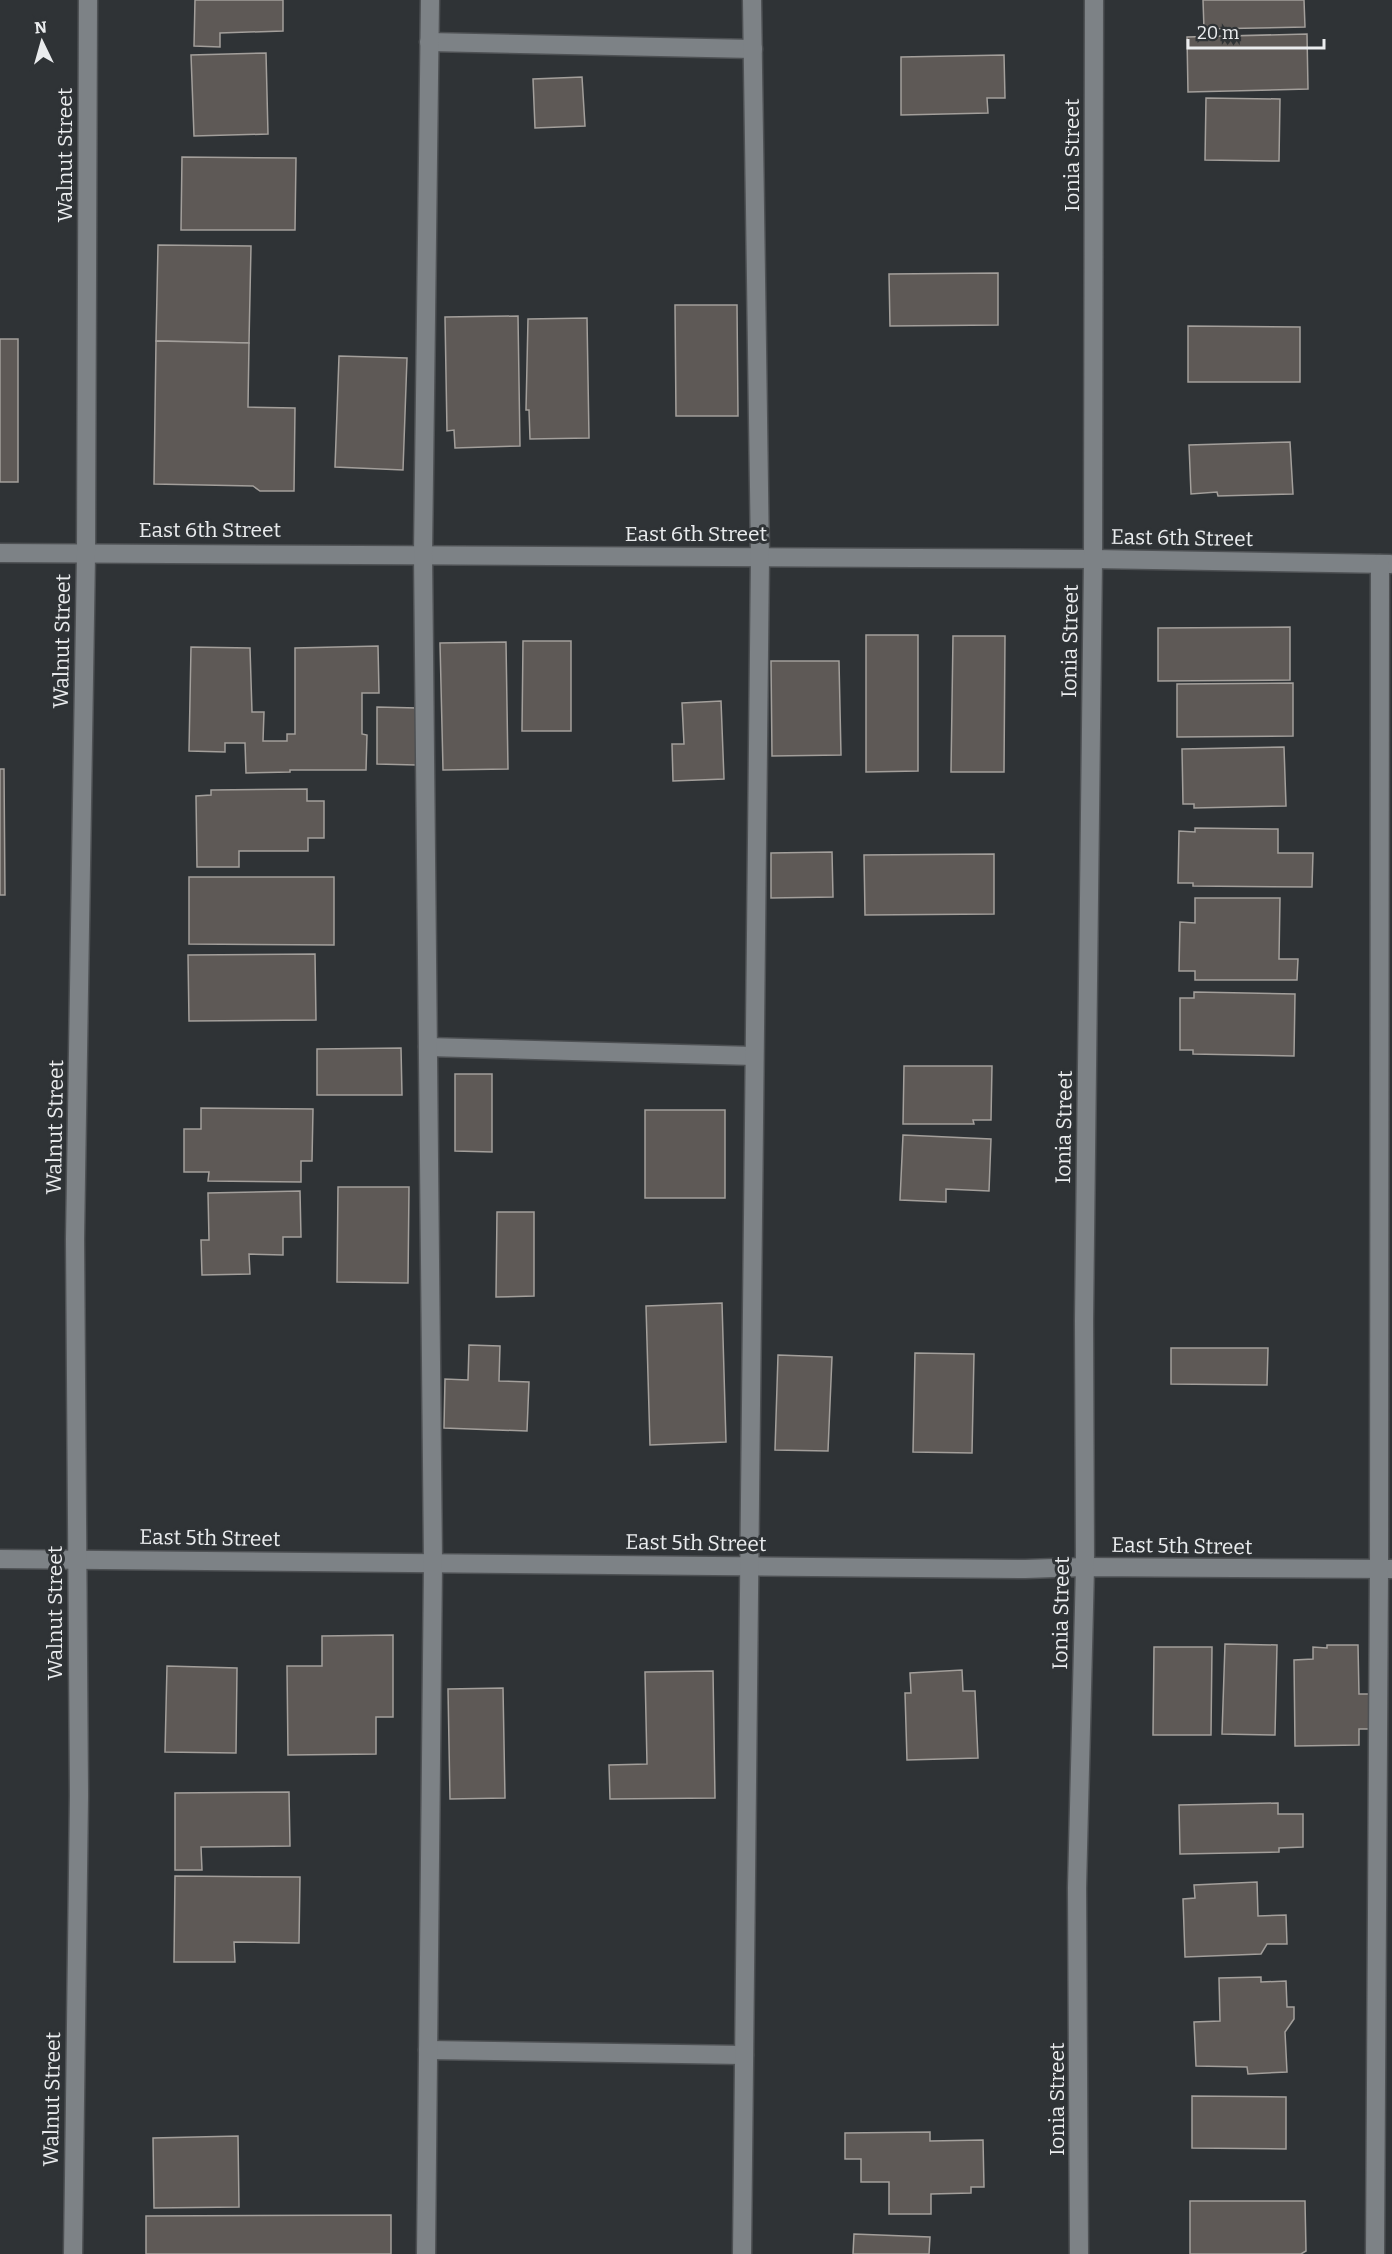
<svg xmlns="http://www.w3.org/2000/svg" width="1392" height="2254" font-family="Bitter,serif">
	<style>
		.building { fill: #5e5956; stroke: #a39f9b; stroke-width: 1.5 }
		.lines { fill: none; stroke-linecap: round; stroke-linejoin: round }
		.minor-casing { stroke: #4e5154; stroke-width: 21 }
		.minor { stroke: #7d8286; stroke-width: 18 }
		.labels { text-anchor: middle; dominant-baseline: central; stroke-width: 6; stroke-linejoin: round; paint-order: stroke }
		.street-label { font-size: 21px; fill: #eaecee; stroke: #2f3336 }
	</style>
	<rect width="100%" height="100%" fill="#2f3336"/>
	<g class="building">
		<path d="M 195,0 L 283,0 L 283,31 L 220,33 L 220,47 L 194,46 Z"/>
		<path d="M 1203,0 L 1304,0 L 1305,27 L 1204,29 Z"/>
		<path d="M 1307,34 L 1308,89 L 1188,92 L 1187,37 Z"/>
		<path d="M 266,53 L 268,134 L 194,136 L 191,55 Z"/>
		<path d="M 1004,55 L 1005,98 L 987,98 L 988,113 L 901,115 L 901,57 Z"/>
		<path d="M 582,77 L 585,126 L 535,128 L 533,79 Z"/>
		<path d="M 1206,98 L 1280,99 L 1279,161 L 1205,160 Z"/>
		<path d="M 182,157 L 296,158 L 295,230 L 181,230 Z"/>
		<path d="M 158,245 L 251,246 L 249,343 L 156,341 Z"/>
		<path d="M 998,273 L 998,325 L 890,326 L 889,274 Z"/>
		<path d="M 675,305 L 737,305 L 738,416 L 676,416 Z"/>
		<path d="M 518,316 L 520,446 L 455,448 L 454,430 L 447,431 L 445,317 Z"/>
		<path d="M 587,318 L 589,438 L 530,439 L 529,410 L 526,410 L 528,319 Z"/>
		<path d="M 1188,326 L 1300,327 L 1300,382 L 1188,382 Z"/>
		<rect x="0" y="339" width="18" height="143"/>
		<path d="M 156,341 L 249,343 L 248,407 L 295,408 L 294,491 L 260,491 L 253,486 L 154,484 Z"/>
		<path d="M 339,356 L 407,358 L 403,470 L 335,467 Z"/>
		<path d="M 1290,442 L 1293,494 L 1218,496 L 1217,492 L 1191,494 L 1189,445 Z"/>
		<path d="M 1290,627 L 1290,680 L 1158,681 L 1158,628 Z"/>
		<path d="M 866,635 L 918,635 L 918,771 L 866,772 Z"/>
		<path d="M 953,636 L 1005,636 L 1004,772 L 951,772 Z"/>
		<path d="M 523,641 L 571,641 L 571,731 L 522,731 Z"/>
		<path d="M 506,642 L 508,769 L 443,770 L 440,643 Z"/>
		<path d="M 378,646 L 379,693 L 362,693 L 362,734 L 367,735 L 366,770 L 290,770 L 290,772 L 246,773 L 245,743 L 225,743 L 225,752 L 189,751 L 191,647 L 250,648 L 252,712 L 264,712 L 263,741 L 287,741 L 287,734 L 295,734 L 295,648 Z"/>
		<path d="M 771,661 L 839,661 L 841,755 L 772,756 Z"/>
		<path d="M 1293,683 L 1293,736 L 1177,737 L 1177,684 Z"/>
		<path d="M 721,701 L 724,779 L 673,781 L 672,744 L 684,744 L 682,703 Z"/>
		<path d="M 377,707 L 417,708 L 416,765 L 377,764 Z"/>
		<path d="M 1284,747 L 1286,806 L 1194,808 L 1194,804 L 1183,804 L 1182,749 Z"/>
		<path d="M 0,769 L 4,769 L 5,895 L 0,895 Z"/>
		<path d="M 307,789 L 307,801 L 324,801 L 324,838 L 308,838 L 308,851 L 239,851 L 239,867 L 197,867 L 196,796 L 211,795 L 211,790 Z"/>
		<path d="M 1195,828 L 1278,829 L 1278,853 L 1313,853 L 1312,887 L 1193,886 L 1193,883 L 1178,883 L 1179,831 L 1195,832 Z"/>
		<path d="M 832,852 L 833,897 L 771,898 L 771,853 Z"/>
		<path d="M 994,854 L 994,914 L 865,915 L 864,855 Z"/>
		<path d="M 189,877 L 334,877 L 334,945 L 189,944 Z"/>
		<path d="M 1195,898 L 1280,898 L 1279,959 L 1298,959 L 1297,980 L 1195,980 L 1195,971 L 1179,971 L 1180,922 L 1195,923 Z"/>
		<path d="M 315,954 L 316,1020 L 189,1021 L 188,955 Z"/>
		<path d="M 1194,992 L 1295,994 L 1294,1056 L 1193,1054 L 1193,1050 L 1180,1050 L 1180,998 L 1194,998 Z"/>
		<path d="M 401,1048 L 402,1095 L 317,1095 L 317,1049 Z"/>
		<path d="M 904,1066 L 992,1066 L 991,1120 L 973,1120 L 974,1124 L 903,1124 Z"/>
		<path d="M 455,1074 L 492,1074 L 492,1152 L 455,1151 Z"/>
		<path d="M 201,1108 L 313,1109 L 312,1161 L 301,1161 L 301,1182 L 208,1181 L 209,1172 L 184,1172 L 184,1129 L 201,1129 Z"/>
		<rect x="645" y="1110" width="80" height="88"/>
		<path d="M 903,1135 L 991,1139 L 989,1191 L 946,1189 L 946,1202 L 900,1200 Z"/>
		<path d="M 338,1187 L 409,1187 L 408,1283 L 337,1282 Z"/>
		<path d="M 300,1191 L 301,1237 L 283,1237 L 283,1255 L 249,1254 L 250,1274 L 202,1275 L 201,1240 L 209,1240 L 208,1193 Z"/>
		<path d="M 497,1212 L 534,1212 L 534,1296 L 496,1297 Z"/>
		<path d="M 722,1303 L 726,1442 L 650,1445 L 646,1306 Z"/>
		<path d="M 469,1345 L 500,1346 L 499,1381 L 529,1382 L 527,1431 L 444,1428 L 445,1379 L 468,1380 Z"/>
		<path d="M 1171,1348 L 1268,1348 L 1267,1385 L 1171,1384 Z"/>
		<path d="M 915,1353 L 974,1354 L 972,1453 L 913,1452 Z"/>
		<path d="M 778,1355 L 832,1357 L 828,1451 L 775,1450 Z"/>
		<path d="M 393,1635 L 393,1717 L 376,1717 L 376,1754 L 288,1755 L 287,1666 L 322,1666 L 322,1636 Z"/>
		<path d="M 1225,1644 L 1277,1645 L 1275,1735 L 1222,1734 Z"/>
		<path d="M 1327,1645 L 1358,1645 L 1359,1694 L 1374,1694 L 1375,1729 L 1359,1729 L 1359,1745 L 1295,1746 L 1294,1660 L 1313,1659 L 1313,1647 L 1327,1648 Z"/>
		<path d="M 1154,1647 L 1212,1647 L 1211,1735 L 1153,1735 Z"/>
		<path d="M 167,1666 L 237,1668 L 236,1753 L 165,1752 Z"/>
		<path d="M 962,1670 L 963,1691 L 975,1691 L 978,1758 L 907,1760 L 905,1693 L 911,1693 L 910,1673 Z"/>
		<path d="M 713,1671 L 715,1798 L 610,1799 L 609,1765 L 647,1764 L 645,1672 Z"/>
		<path d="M 503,1688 L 505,1798 L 450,1799 L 448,1689 Z"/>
		<path d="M 289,1792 L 290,1846 L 201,1847 L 202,1870 L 175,1870 L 175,1793 Z"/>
		<path d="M 1278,1803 L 1278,1814 L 1303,1814 L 1303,1847 L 1279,1848 L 1279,1852 L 1180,1854 L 1179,1805 Z"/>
		<path d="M 175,1876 L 300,1877 L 299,1943 L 234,1942 L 235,1962 L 174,1962 Z"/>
		<path d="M 1257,1882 L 1258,1916 L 1286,1915 L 1287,1944 L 1267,1944 L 1261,1954 L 1185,1957 L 1183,1899 L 1195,1898 L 1194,1885 Z"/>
		<path d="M 1261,1977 L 1261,1982 L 1286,1981 L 1287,2007 L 1294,2007 L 1294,2019 L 1285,2032 L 1287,2072 L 1248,2074 L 1247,2067 L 1196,2066 L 1194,2022 L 1220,2021 L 1219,1978 Z"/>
		<path d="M 1192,2096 L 1286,2097 L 1286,2149 L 1192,2148 Z"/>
		<path d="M 930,2132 L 930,2141 L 983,2140 L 984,2187 L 971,2187 L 971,2193 L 931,2194 L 931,2214 L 889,2214 L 889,2182 L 861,2182 L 861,2159 L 845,2159 L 845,2133 Z"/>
		<path d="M 238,2136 L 239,2207 L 154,2208 L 153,2138 Z"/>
		<path d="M 1190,2201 L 1305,2201 L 1306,2251 L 1301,2254 L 1190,2254 Z"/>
		<path d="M 391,2215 L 391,2254 L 146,2254 L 146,2216 Z"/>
		<path d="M 854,2234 L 930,2237 L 929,2254 L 853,2254 Z"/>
	</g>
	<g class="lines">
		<defs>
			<g id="minor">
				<path d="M 429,42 L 753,49"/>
				<path d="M 0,553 L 1093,559 L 1390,564"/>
				<path d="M 428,1047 L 754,1056"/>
				<path d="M 0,1559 L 1025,1569 L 1085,1567 L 1392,1569"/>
				<path d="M 428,2050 L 744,2055"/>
				<path d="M 73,2254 L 79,1795 L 75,1239 L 86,554 L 88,0"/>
				<path d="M 426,2254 L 433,1563 L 423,554 L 430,0"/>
				<path d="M 742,2254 L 760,557 L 752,0"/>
				<path d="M 1079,2254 L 1077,1888 L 1085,1567 L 1084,1321 L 1093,559 L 1094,0"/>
				<path d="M 1375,2254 L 1379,1569 L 1380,564"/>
			</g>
		</defs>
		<use href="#minor" class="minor-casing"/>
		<use href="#minor" class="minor"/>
	</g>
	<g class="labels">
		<g class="street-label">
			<text transform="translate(65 155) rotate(-90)">Walnut Street</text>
			<text transform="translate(1072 155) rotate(-90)">Ionia Street</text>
			<text x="210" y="530">East 6th Street</text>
			<text x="696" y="534">East 6th Street</text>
			<text transform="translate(1182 538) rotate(1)">East 6th Street</text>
			<text transform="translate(62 641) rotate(-89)">Walnut Street</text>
			<text transform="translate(1070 641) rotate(-89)">Ionia Street</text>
			<text transform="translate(55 1127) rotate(-89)">Walnut Street</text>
			<text transform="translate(1064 1127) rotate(-89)">Ionia Street</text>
			<text transform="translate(210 1538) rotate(1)">East 5th Street</text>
			<text transform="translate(696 1543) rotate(1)">East 5th Street</text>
			<text transform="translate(1182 1546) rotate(1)">East 5th Street</text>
			<text transform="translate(55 1613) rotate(-90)">Walnut Street</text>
			<text transform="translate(1061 1613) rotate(-89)">Ionia Street</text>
			<text transform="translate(52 2099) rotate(-89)">Walnut Street</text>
			<text transform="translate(1057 2099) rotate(-90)">Ionia Street</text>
		</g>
	</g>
	<g transform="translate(42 42) rotate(355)" stroke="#2f3336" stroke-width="4.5" paint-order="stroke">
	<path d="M0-4.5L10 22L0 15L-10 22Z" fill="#eaecee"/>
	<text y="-9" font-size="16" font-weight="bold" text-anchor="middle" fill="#eaecee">N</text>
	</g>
	<path d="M1188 39v9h136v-9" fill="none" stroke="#eaecee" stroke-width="3"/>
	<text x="1197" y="39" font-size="18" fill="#eaecee" stroke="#2f3336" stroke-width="4.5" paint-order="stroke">20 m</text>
</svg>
